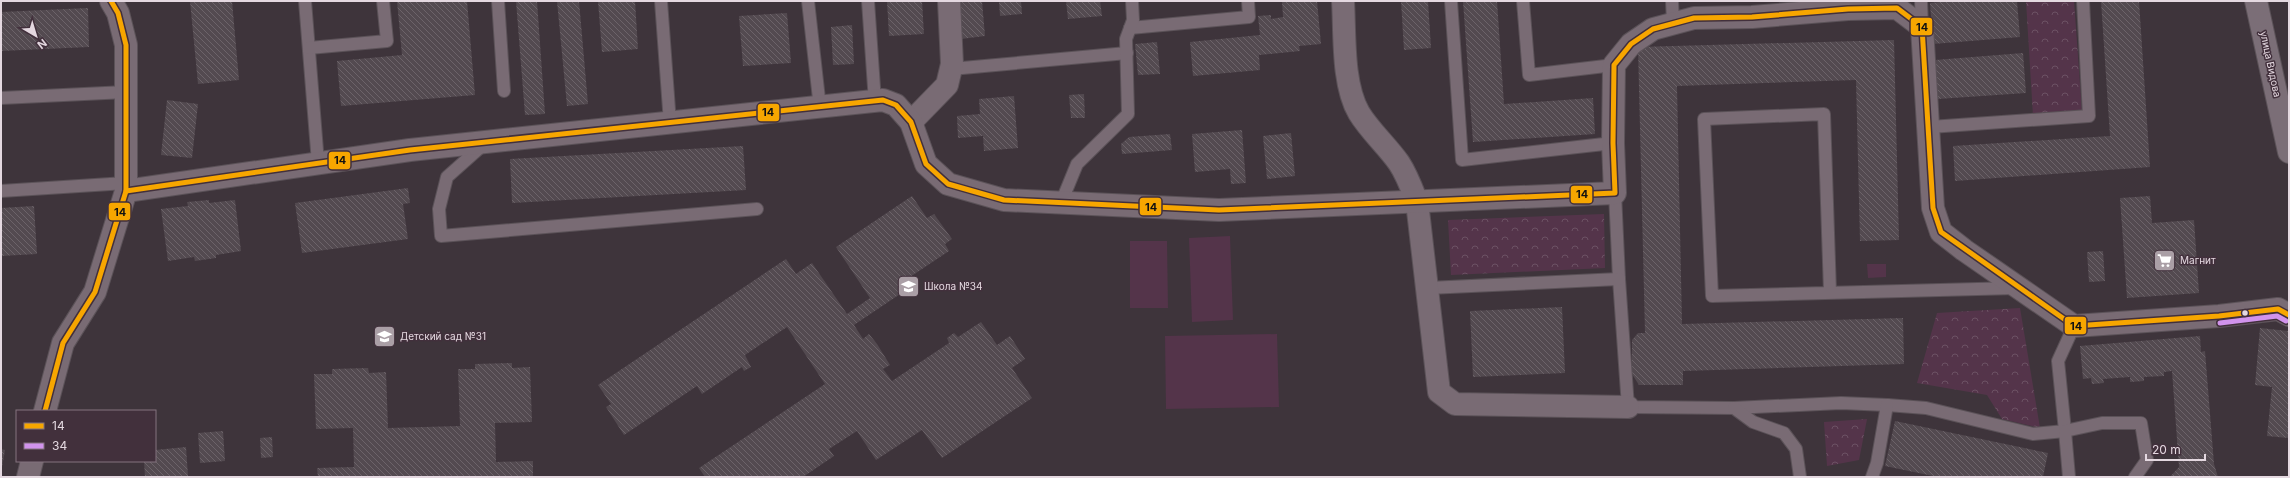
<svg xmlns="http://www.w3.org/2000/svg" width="2290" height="478" font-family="Inter,sans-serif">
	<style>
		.forest { fill: url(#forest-crowns) }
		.pitch { fill: #54344a }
		.building { fill: url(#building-back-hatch) }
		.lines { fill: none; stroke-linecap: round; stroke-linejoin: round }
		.lane-casing { stroke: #5b5258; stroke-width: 14 }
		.street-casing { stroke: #5b5258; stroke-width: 24 }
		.secondary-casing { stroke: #5b5258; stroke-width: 24 }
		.lane { stroke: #796b74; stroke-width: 12 }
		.street { stroke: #796b74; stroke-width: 22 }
		.secondary { stroke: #7b6e77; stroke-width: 22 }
		.bus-1-casing { stroke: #42303c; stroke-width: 8 }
		.bus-2-casing { stroke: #42303c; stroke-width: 8 }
		.bus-1 { stroke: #f7a600; stroke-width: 5 }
		.bus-2 { stroke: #d193ec; stroke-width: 5 }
		.bus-dot { fill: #e4d8e0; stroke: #42303c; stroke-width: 1.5 }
		.labels { text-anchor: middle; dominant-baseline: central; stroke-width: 3; stroke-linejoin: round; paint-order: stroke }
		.street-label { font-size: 10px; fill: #e4d8e0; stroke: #42303c }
		.poi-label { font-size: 10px; fill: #e4d8e0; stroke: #42303c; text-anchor: start }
		.line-badge { stroke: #42303c; stroke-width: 1.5 }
		.pale-badge-label { font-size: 11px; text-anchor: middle; font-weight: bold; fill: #111 }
	</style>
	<defs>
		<pattern id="forest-crowns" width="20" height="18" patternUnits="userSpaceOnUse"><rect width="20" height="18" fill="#54344a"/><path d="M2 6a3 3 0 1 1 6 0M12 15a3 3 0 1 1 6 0" fill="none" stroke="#6c5164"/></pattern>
		<pattern id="building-back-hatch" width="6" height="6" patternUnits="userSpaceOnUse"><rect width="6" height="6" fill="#534a50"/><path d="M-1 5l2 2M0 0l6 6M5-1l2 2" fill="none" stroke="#6c6369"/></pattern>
	</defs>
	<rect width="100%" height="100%" fill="#3e343b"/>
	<g class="forest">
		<path d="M 2026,1 L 2074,1 L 2082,112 L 2033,116 Z"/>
		<path d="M 1604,214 L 1605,268 L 1451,275 L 1448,220 Z"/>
		<path d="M 2020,308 L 2040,428 L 2002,419 L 1987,395 L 1917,383 L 1937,313 Z"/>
		<path d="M 1867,419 L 1859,460 L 1827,466 L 1824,422 Z"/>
	</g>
	<g class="pitch">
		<path d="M 1230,236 L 1233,320 L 1192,322 L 1189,238 Z"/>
		<path d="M 1130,241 L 1167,241 L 1168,308 L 1130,308 Z"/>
		<path d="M 1867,264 L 1886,264 L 1886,277 L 1868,278 Z"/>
		<path d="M 1277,334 L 1279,407 L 1166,409 L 1165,336 Z"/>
	</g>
	<g class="building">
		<path d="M 190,1 L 232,1 L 239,80 L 198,84 Z"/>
		<path d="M 397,1 L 467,1 L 475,95 L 341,106 L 337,61 L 402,55 Z"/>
		<path d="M 516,1 L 537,1 L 545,114 L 525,115 Z"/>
		<path d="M 557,1 L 579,1 L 588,104 L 567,106 Z"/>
		<path d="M 598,1 L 635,1 L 638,49 L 602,52 Z"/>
		<path d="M 887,1 L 922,1 L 924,34 L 889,36 Z"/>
		<path d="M 958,1 L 982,1 L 985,36 L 961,39 Z"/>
		<path d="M 999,1 L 1021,1 L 1022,14 L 1000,16 Z"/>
		<path d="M 1066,1 L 1100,1 L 1102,16 L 1068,19 Z"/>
		<path d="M 1282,1 L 1317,1 L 1321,44 L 1299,46 L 1300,51 L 1259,55 L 1260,70 L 1193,76 L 1190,42 L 1260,35 L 1258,16 L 1271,15 L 1271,19 L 1283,17 Z"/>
		<path d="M 1401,1 L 1428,1 L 1431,48 L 1404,50 Z"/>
		<path d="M 1463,1 L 1497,1 L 1504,104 L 1593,98 L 1595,134 L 1473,142 Z"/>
		<path d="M 1950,1 L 2017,1 L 2020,37 L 1933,44 L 1930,3 Z"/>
		<path d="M 2101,1 L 2139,1 L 2150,167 L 1955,181 L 1953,146 L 2110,136 Z"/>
		<path d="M 88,8 L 89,47 L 1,51 L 1,12 Z"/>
		<path d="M 787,13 L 791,63 L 743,66 L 739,16 Z"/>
		<path d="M 852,25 L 854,64 L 833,65 L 831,27 Z"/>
		<path d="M 1894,40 L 1899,240 L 1860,241 L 1856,80 L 1677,86 L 1682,324 L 1903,318 L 1904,364 L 1683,371 L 1683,385 L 1639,385 L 1632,374 L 1632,340 L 1638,333 L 1645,333 L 1638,47 Z"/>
		<path d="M 1157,42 L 1160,74 L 1138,75 L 1135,44 Z"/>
		<path d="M 2023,53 L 2026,93 L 1938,99 L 1935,60 Z"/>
		<path d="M 1084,94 L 1085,118 L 1071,118 L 1069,95 Z"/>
		<path d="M 1014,96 L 1018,148 L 984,151 L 983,136 L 958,138 L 957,116 L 980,114 L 979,99 Z"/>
		<path d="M 167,100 L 198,104 L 192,158 L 161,155 Z"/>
		<path d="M 1242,130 L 1246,183 L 1231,184 L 1230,169 L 1195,172 L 1192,134 Z"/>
		<path d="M 1291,133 L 1295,176 L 1267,179 L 1263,136 Z"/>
		<path d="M 1170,134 L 1172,150 L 1122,154 L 1121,144 L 1129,137 Z"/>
		<path d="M 743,146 L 746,190 L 512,203 L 510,159 Z"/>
		<path d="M 408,188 L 410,203 L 403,204 L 408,239 L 302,253 L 295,203 Z"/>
		<path d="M 912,196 L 927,218 L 934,214 L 952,239 L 945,244 L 949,251 L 910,277 L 915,284 L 854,325 L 863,339 L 869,334 L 877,344 L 890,365 L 883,369 L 892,381 L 949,343 L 947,338 L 954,333 L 958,337 L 981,322 L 997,345 L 1010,336 L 1025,359 L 1012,368 L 1032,398 L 942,458 L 922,430 L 876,460 L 857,431 L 829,449 L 834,456 L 803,477 L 705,477 L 699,468 L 825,384 L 787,327 L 745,355 L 751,367 L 744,371 L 742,367 L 702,394 L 697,386 L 624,435 L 606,407 L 611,404 L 598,385 L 786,259 L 796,274 L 812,263 L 847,314 L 870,298 L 836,247 Z"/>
		<path d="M 2150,196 L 2152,223 L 2194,220 L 2199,293 L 2127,298 L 2120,198 Z"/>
		<path d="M 209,200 L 209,203 L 235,200 L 241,251 L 216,255 L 216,258 L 195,261 L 194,257 L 168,261 L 161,209 L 188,206 L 187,202 Z"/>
		<path d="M 34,206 L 37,254 L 1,256 L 1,208 Z"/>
		<path d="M 2103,251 L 2105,281 L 2089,282 L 2087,252 Z"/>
		<path d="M 1562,307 L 1565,373 L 1473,377 L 1470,311 Z"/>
		<path d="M 2260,328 L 2289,331 L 2289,438 L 2267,436 L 2272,387 L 2255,385 Z"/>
		<path d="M 2200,336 L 2201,352 L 2205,351 L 2214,464 L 2218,477 L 2170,477 L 2179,467 L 2172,371 L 2164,372 L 2164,376 L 2144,377 L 2144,381 L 2130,382 L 2130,377 L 2103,379 L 2104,383 L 2092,384 L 2091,378 L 2083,379 L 2080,346 Z"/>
		<path d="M 512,363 L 512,368 L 530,367 L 532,422 L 495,423 L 496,462 L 533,461 L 533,477 L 318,477 L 317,468 L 354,467 L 353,428 L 316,429 L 314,374 L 332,374 L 332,369 L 368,368 L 369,373 L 386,372 L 388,428 L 460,426 L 458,369 L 475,369 L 475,364 Z"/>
		<path d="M 1895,421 L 2048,453 L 2043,477 L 1938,477 L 1885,466 Z"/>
		<path d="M 223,431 L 225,461 L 200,463 L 198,433 Z"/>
		<path d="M 272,437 L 273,457 L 261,458 L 260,438 Z"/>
		<path d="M 186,447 L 188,476 L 145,477 L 144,461 L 155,461 L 155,450 Z"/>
		<path d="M 1,449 L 5,450 L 2,467 L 1,467 Z"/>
	</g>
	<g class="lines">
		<defs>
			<g id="lane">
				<path d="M 305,1 L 318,163"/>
				<path d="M 498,1 L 504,91"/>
				<path d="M 661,1 L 670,123"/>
				<path d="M 808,1 L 820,108"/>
				<path d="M 868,1 L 875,102"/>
				<path d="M 1451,1 L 1462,160 L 1613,143"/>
				<path d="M 1523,1 L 1529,75 L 1614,65"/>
				<path d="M 1672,1 L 1673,22"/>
				<path d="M 1921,1 L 1922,27"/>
				<path d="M 1130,28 L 1249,17 L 1248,1"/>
				<path d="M 309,48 L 387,41 L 383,1"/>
				<path d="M 951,69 L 1127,53"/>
				<path d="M 1,98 L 126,92"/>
				<path d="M 1930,127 L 2089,116 L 2083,1"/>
				<path d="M 483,145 L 447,177 L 439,209 L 441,236 L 757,209"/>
				<path d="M 1,191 L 126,183"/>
				<path d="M 1615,193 L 1619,279 L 1628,407 L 1734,408 L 1841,403 L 1887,405 L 1926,408 L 2033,434 L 2065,431 L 2058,361 L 2074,326"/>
				<path d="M 1061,203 L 1077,164 L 1128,114 L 1126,39 L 1133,20 L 1132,1"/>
				<path d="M 1428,288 L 1619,279"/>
				<path d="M 1830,292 L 1824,114 L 1704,119 L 1712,296 L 2016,288"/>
				<path d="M 1734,408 L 1753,422 L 1784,433 L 1796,449 L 1800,477"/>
				<path d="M 1872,477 L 1877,463 L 1887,405"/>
				<path d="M 2069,477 L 2065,431 L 2102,423 L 2141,423 L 2147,460 L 2135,477"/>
			</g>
			<g id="street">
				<path d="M 1343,1 C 1345,34 1342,84 1359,113 C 1370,131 1387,146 1399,163 C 1407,175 1412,189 1417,202 L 1439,392 L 1455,404 L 1628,407"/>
				<path d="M 911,122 L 947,85 L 952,64 L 949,1"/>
				<path d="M 126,191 L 410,150 L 883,100 L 896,105 L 911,122 L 926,164 L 948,184 L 1004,200 L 1219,210 L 1615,193 L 1613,143 L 1614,65 L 1631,44 L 1653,29 L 1694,18 L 1752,17 L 1848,9 L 1897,8 L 1922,27 L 1933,208 L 1941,232 L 1964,250 L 2074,326 L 2219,316 L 2278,309 L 2289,315"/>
				<path d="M 45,411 L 63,343 L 95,292 L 126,191 L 126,45 L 118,13 L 111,1"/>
				<path d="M 28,477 L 32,461"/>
			</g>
			<path id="secondary" d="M 2256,1 L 2289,152"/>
		</defs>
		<use href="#lane" class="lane-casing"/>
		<use href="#street" class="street-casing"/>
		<use href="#secondary" class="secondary-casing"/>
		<use href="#lane" class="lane"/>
		<use href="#street" class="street"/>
		<use href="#secondary" class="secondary"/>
		<defs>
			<g id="bus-1">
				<path d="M 126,191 L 410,150 L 883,100 L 896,105 L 911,122 L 926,164 L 948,184 L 1004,200 L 1219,210 L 1615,193 L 1613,143 L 1614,65 L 1631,44 L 1653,29 L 1694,18 L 1752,17 L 1848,9 L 1897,8 L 1922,27 L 1933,208 L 1941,232 L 2074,326 L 2219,316 L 2278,309 L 2289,315"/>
				<path d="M 45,411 L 63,343 L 95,292 L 126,191 L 126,45 L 118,13 L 111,1"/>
			</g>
			<path id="bus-2" d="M 2220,323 L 2277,316 L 2286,321"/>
		</defs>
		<use href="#bus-1" class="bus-1-casing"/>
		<use href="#bus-2" class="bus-2-casing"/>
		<use href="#bus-1" class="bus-1"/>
		<use href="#bus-2" class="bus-2"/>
	</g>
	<defs>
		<symbol id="supermarket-square" viewBox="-11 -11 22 22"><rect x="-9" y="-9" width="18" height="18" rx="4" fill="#aa9fa6" stroke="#42303c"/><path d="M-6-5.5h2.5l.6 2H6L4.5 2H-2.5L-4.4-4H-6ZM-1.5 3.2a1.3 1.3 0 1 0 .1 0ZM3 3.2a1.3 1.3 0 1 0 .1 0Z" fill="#fff"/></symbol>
		<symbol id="school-square" viewBox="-11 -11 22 22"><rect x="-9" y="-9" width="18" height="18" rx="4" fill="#aa9fa6" stroke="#42303c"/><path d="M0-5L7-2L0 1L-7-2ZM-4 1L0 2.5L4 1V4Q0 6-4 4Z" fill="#fff"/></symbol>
	</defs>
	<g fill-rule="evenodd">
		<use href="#supermarket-square" x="2152" y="248" width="25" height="25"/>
		<use href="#school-square" x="896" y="274" width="25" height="25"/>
		<use href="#school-square" x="372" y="324" width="25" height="25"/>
	</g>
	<circle class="bus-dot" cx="2245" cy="313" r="3.5"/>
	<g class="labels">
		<g class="street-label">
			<text transform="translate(2271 64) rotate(78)">улица Видова</text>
		</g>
		<g class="poi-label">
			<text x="2180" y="260">Магнит</text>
			<text x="924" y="286">Школа №34</text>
			<text x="400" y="336">Детский сад №31</text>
		</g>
	</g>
	<g class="line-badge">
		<rect x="1910" y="17" width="23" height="19" rx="4" fill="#f7a600"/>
		<rect x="757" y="103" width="23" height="19" rx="4" fill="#f7a600"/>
		<rect x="328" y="151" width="23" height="19" rx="4" fill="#f7a600"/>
		<rect x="1570" y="185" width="23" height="19" rx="4" fill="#f7a600"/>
		<rect x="1139" y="197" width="23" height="19" rx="4" fill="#f7a600"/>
		<rect x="108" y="202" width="23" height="19" rx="4" fill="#f7a600"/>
		<rect x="2064" y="316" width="23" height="19" rx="4" fill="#f7a600"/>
	</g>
	<g class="pale-badge-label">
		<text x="1922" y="31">14</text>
		<text x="768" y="116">14</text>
		<text x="340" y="164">14</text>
		<text x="1582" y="198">14</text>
		<text x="1151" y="211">14</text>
		<text x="120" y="216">14</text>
		<text x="2076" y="330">14</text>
	</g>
	<rect width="2290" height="478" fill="none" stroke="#e4d8e0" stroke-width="4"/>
	<rect x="16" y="410" width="140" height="52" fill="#42303c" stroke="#83737e"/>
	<rect x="24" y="423" width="20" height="6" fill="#f7a600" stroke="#83737e"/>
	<text x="52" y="430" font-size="12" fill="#e4d8e0">14</text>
	<rect x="24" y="443" width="20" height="6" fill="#d193ec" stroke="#83737e"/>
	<text x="52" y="450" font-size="12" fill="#e4d8e0">34</text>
	<g transform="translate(36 36) rotate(142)" stroke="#42303c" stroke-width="3" paint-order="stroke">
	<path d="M0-3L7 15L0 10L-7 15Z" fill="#e4d8e0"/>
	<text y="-6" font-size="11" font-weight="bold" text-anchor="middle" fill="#e4d8e0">N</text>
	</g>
	<path d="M2146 454v6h59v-6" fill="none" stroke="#e4d8e0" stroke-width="2"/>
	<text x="2152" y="454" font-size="12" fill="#e4d8e0" stroke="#42303c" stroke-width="3" paint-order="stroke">20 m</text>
</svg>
